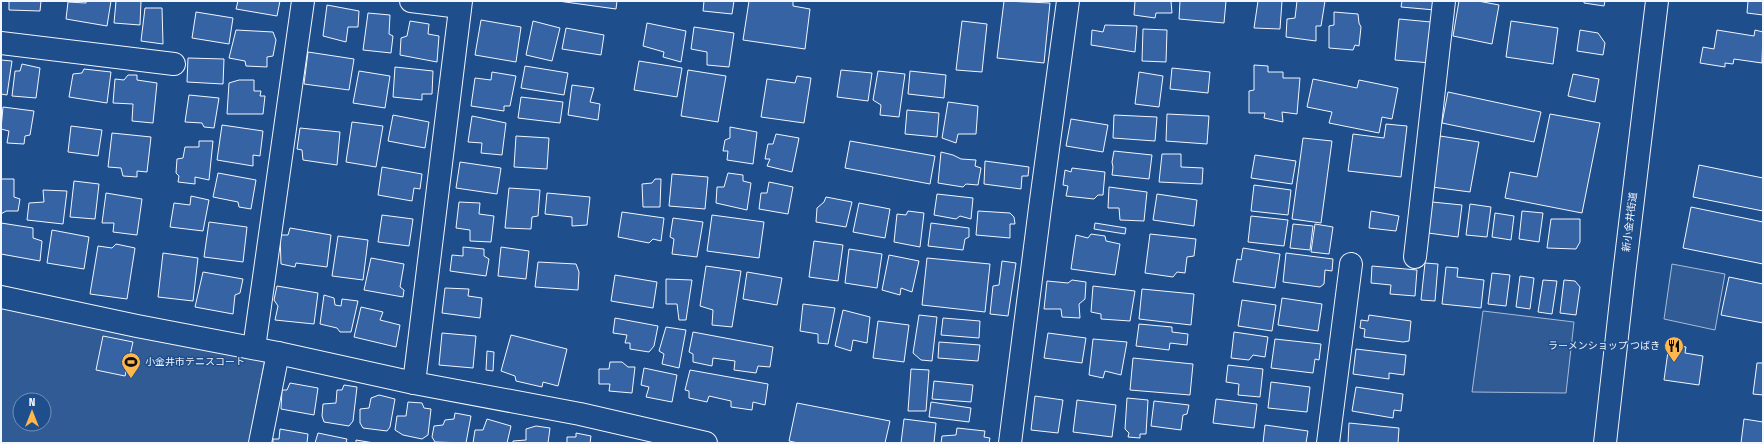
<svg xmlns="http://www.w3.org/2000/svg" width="1764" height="444" font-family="'Fira Sans Condensed','Noto Sans JP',sans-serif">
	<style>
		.built { fill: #305b95; stroke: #a8bbd7; fill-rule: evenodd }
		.building { fill: #3563a3; stroke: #f2f6ff }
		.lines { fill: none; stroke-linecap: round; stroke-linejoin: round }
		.minor-casing { stroke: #f2f6ff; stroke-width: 24 }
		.major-casing { stroke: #f2f6ff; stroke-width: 24 }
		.minor { stroke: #1f4e8c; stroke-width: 22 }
		.major { stroke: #1f4e8c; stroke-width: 22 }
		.labels { text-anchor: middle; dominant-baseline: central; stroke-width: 3; stroke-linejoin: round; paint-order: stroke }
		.street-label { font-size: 10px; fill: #f2f6ff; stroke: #1f4e8c }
		.poi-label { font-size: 10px; fill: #f2f6ff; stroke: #1f4e8c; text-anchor: end }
	</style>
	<rect width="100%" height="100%" fill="#1f4e8c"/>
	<g class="built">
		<path d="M 1672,264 L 1725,274 L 1715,330 L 1664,319 Z"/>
		<path d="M 1,304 L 265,359 L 249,443 L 1,443 ZM 20,400 L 44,400 L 44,424 L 20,424 Z"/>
		<path d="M 1483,311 L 1574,322 L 1566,393 L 1472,392 Z"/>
	</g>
	<g class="building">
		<path d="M 9,1 L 41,1 L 40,11 L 9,10 Z"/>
		<path d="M 86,1 L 111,1 L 107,26 L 66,19 L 68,2 L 86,3 Z"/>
		<path d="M 116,1 L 141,1 L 140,25 L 114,23 Z"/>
		<path d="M 238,1 L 280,1 L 277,16 L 236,9 Z"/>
		<path d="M 558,1 L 617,1 L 616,9 Z"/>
		<path d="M 704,1 L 734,1 L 732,14 L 703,11 Z"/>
		<path d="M 749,1 L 793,1 L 793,6 L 810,9 L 805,49 L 743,40 Z"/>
		<path d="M 1004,1 L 1050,3 L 1044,63 L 997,58 Z"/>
		<path d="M 1135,1 L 1171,1 L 1172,13 L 1156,13 L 1155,18 L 1134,15 Z"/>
		<path d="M 1180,1 L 1226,1 L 1224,23 L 1179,19 Z"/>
		<path d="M 1258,1 L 1282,1 L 1280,29 L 1254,28 Z"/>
		<path d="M 1297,1 L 1325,1 L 1321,26 L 1316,26 L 1316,41 L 1286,37 L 1287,19 L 1295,18 Z"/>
		<path d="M 1402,1 L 1436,1 L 1435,10 L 1401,7 Z"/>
		<path d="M 1459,1 L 1478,1 L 1499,5 L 1492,44 L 1453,36 Z"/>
		<path d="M 1584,1 L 1605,1 L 1604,6 L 1584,3 Z"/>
		<path d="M 1748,1 L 1763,1 L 1763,15 L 1747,13 Z"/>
		<path d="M 327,5 L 359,11 L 358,27 L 348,27 L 346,42 L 323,36 Z"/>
		<path d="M 145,8 L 162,8 L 163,44 L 141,41 Z"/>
		<path d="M 196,12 L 233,18 L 229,44 L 192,38 Z"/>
		<path d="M 1334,12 L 1358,14 L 1359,23 L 1361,27 L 1359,46 L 1355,45 L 1353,50 L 1329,48 L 1329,26 L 1334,25 Z"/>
		<path d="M 368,13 L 390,15 L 389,34 L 393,36 L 391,53 L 363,50 Z"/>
		<path d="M 1399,19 L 1431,22 L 1431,63 L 1395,60 Z"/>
		<path d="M 481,20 L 521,27 L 516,62 L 475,55 Z"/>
		<path d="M 410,21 L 429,24 L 428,34 L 439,36 L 437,62 L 400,55 L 401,38 L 407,36 Z"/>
		<path d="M 533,21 L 560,28 L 552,61 L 526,55 Z"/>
		<path d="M 962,21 L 987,24 L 982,72 L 956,70 Z"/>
		<path d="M 1511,21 L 1558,28 L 1553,64 L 1506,57 Z"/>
		<path d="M 647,23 L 686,31 L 681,62 L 663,57 L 664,52 L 643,46 Z"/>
		<path d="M 1105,25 L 1137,26 L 1135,52 L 1091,45 L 1092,30 L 1103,32 Z"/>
		<path d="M 694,27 L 734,33 L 729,67 L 707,65 L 707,52 L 691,49 Z"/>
		<path d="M 566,28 L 604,35 L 601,55 L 562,49 Z"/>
		<path d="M 1143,29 L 1167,30 L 1166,62 L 1142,61 Z"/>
		<path d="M 236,30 L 273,32 L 276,40 L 273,56 L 267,57 L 267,67 L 246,66 L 245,61 L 229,58 Z"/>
		<path d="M 1580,30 L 1598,33 L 1605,43 L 1603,55 L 1577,51 Z"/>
		<path d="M 1717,30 L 1754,36 L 1755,30 L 1763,32 L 1762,63 L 1734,59 L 1733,64 L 1725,63 L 1725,67 L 1700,63 L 1703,47 L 1714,49 Z"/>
		<path d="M 308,52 L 354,59 L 349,90 L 304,84 Z"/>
		<path d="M 188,58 L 224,59 L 223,84 L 187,82 Z"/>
		<path d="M 1,60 L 12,61 L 7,95 L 1,94 Z"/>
		<path d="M 639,61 L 682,68 L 677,97 L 634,90 Z"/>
		<path d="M 22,64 L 40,68 L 36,98 L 12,96 L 15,71 L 20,71 Z"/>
		<path d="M 1254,65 L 1268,66 L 1268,72 L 1283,72 L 1283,78 L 1300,78 L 1297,114 L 1282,112 L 1283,122 L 1264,118 L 1265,113 L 1249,113 L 1249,91 L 1254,90 Z"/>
		<path d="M 525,66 L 568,73 L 564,95 L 521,88 Z"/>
		<path d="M 395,67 L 433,71 L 432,94 L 422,94 L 422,100 L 393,97 Z"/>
		<path d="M 1172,68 L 1210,72 L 1208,93 L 1170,89 Z"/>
		<path d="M 84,69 L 111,72 L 107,103 L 69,97 L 73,74 L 82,73 Z"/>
		<path d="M 688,70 L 726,76 L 718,122 L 681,116 Z"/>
		<path d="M 841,70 L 872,73 L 868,101 L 837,97 Z"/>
		<path d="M 359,71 L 390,76 L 385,108 L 353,103 Z"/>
		<path d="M 878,71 L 905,74 L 899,117 L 880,115 L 881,105 L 873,100 Z"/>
		<path d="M 910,71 L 946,75 L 944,98 L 908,94 Z"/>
		<path d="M 492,72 L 516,76 L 510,106 L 504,106 L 504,111 L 471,106 L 475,78 L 491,80 Z"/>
		<path d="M 1139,72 L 1163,76 L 1159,107 L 1135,104 Z"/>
		<path d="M 1573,74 L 1599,79 L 1595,102 L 1568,96 Z"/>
		<path d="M 128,75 L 137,75 L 137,80 L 157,83 L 153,123 L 132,121 L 133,104 L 113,103 L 115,79 L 124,80 Z"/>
		<path d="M 797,76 L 811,78 L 804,123 L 761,117 L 767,79 L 795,83 Z"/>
		<path d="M 1313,79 L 1357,88 L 1359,80 L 1398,88 L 1392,119 L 1382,117 L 1379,133 L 1329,123 L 1332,112 L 1307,107 Z"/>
		<path d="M 239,80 L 254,80 L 254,91 L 261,91 L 260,96 L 265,96 L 263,114 L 227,114 L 229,83 Z"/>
		<path d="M 572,85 L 594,88 L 590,102 L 600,104 L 598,120 L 568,115 Z"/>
		<path d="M 1448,92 L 1541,112 L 1534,142 L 1442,123 Z"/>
		<path d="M 189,95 L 219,98 L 214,128 L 204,127 L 202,123 L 185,122 Z"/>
		<path d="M 521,97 L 563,102 L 560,123 L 518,118 Z"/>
		<path d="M 948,102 L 978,106 L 976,134 L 958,134 L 956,143 L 942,138 Z"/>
		<path d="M 3,107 L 34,111 L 30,135 L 25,136 L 24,144 L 7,143 L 9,131 L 1,129 Z"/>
		<path d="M 907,110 L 939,113 L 937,137 L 905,134 Z"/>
		<path d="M 1167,114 L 1209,116 L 1207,144 L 1166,141 Z"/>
		<path d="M 1550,114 L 1600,123 L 1582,213 L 1505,198 L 1510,172 L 1537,177 Z"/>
		<path d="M 393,115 L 429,122 L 425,148 L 388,141 Z"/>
		<path d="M 1114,115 L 1157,117 L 1155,141 L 1113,138 Z"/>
		<path d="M 472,116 L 506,123 L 502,155 L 481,153 L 482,143 L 468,142 Z"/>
		<path d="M 1071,119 L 1108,125 L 1103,152 L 1066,146 Z"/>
		<path d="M 352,122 L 383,126 L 376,167 L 346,162 Z"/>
		<path d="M 1386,124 L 1407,126 L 1401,177 L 1348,171 L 1353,134 L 1384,138 Z"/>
		<path d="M 222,125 L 263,131 L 260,156 L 253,155 L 253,166 L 217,160 Z"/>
		<path d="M 71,126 L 102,130 L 98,156 L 68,152 Z"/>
		<path d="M 730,127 L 757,132 L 753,164 L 727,160 L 728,151 L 723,151 L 725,140 L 730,138 Z"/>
		<path d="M 300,128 L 340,132 L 337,165 L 303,160 L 302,150 L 297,149 Z"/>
		<path d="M 112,133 L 151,137 L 147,172 L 137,171 L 137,177 L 123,176 L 121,168 L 108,167 Z"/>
		<path d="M 776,134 L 799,138 L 792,172 L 767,166 L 770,159 L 765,159 L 768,144 L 773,144 Z"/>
		<path d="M 516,136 L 549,138 L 547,169 L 514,167 Z"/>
		<path d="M 1440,136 L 1479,142 L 1470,192 L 1432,187 Z"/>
		<path d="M 1303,138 L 1332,141 L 1321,223 L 1292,219 Z"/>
		<path d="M 199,141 L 213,141 L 209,180 L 195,177 L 195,184 L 178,182 L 179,176 L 176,173 L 177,159 L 183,158 L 185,147 L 199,147 Z"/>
		<path d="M 850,141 L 935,156 L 930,184 L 845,168 Z"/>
		<path d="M 1114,151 L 1152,155 L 1149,179 L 1112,175 L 1113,167 L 1112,162 Z"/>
		<path d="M 941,152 L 953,155 L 961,159 L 976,160 L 975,166 L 981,168 L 978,185 L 966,184 L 963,187 L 938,183 Z"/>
		<path d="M 1162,154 L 1181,154 L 1181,167 L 1203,168 L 1202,184 L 1159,182 Z"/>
		<path d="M 1255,155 L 1296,161 L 1292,184 L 1251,178 Z"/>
		<path d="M 985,161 L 1029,167 L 1028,176 L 1022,176 L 1021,189 L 984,184 Z"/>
		<path d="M 460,162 L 501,168 L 497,194 L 456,188 Z"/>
		<path d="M 1699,165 L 1763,178 L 1763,211 L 1693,197 Z"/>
		<path d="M 382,167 L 422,174 L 420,189 L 414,188 L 412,201 L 378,195 Z"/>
		<path d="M 1072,168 L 1105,172 L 1103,195 L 1098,195 L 1094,199 L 1066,196 L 1068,186 L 1063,185 L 1065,170 L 1071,172 Z"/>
		<path d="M 218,173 L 256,180 L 251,209 L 239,207 L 238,202 L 213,197 Z"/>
		<path d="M 728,173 L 743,175 L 743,181 L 751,183 L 747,210 L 716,203 L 717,187 L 724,187 Z"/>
		<path d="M 672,174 L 708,177 L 705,209 L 669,206 Z"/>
		<path d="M 1,179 L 14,179 L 14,197 L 20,199 L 18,211 L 6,211 L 1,214 Z"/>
		<path d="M 655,179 L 661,179 L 660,207 L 643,207 L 642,184 L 652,183 Z"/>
		<path d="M 74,181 L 99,184 L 95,219 L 70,217 Z"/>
		<path d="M 769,182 L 793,187 L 788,214 L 759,209 L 761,193 L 767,193 Z"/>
		<path d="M 1254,185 L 1291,190 L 1288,215 L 1251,211 Z"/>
		<path d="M 1109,187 L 1147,192 L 1144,221 L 1120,220 L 1119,208 L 1108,208 Z"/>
		<path d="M 509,188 L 540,190 L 538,216 L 532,217 L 531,229 L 505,228 Z"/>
		<path d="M 43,190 L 67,191 L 63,224 L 27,220 L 29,203 L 44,202 Z"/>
		<path d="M 106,193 L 142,199 L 137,235 L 113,232 L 114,223 L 102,223 Z"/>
		<path d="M 547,193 L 590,197 L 587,225 L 572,226 L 572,217 L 545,214 Z"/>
		<path d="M 937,194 L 973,198 L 971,219 L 960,216 L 956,219 L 934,215 Z"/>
		<path d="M 1157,194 L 1197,200 L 1194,226 L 1153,220 Z"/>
		<path d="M 191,196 L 209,200 L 203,231 L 170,227 L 174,203 L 190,205 Z"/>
		<path d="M 826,197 L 852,202 L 846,227 L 816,222 L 817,208 L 824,202 Z"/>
		<path d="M 459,202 L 480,203 L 479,214 L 494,216 L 491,242 L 470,241 L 470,230 L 456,228 Z"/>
		<path d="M 1432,202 L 1462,205 L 1458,237 L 1428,233 Z"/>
		<path d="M 859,203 L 890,209 L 885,238 L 853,232 Z"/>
		<path d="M 1470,204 L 1491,207 L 1487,237 L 1466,235 Z"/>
		<path d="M 1691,207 L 1763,222 L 1763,264 L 1683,248 Z"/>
		<path d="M 908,211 L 924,213 L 920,247 L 894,242 L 897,214 L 906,215 Z"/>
		<path d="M 978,211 L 1010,213 L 1014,217 L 1015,224 L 1010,224 L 1010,238 L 976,235 Z"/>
		<path d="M 1371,211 L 1399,216 L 1396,231 L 1369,228 Z"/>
		<path d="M 1522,211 L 1543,213 L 1539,242 L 1519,239 Z"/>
		<path d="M 622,212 L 664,218 L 661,241 L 653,239 L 649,243 L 618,237 Z"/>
		<path d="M 1495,213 L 1514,216 L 1511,240 L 1492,237 Z"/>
		<path d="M 382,215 L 413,219 L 409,246 L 378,242 Z"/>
		<path d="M 712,215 L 764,222 L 759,258 L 707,251 Z"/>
		<path d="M 1251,216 L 1288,220 L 1284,246 L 1248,242 Z"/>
		<path d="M 673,218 L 703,222 L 697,257 L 672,254 L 674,239 L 670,237 Z"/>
		<path d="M 1551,219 L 1580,219 L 1580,242 L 1576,249 L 1547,248 Z"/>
		<path d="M 209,222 L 247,227 L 243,262 L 204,257 Z"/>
		<path d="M 1,223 L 33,228 L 33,238 L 42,241 L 40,261 L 1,254 Z"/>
		<path d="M 931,223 L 969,228 L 969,237 L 965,239 L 963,250 L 928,246 Z"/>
		<path d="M 1095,223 L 1126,228 L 1125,234 L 1094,229 Z"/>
		<path d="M 1293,224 L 1313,226 L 1310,250 L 1290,248 Z"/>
		<path d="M 1315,224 L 1333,227 L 1329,254 L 1311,252 Z"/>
		<path d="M 290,228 L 331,235 L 327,267 L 296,263 L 295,267 L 281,264 L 280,235 L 288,235 Z"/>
		<path d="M 52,230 L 89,237 L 84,269 L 47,263 Z"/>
		<path d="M 1091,234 L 1105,236 L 1106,241 L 1120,244 L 1115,275 L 1071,269 L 1076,235 L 1088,238 Z"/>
		<path d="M 1150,234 L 1196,239 L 1194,256 L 1187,257 L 1185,273 L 1177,272 L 1173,277 L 1145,273 Z"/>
		<path d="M 338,236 L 368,240 L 363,280 L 332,276 Z"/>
		<path d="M 814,241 L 843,245 L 838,281 L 809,277 Z"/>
		<path d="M 116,244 L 135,248 L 127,299 L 90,294 L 98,246 L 112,248 Z"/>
		<path d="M 463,247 L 484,249 L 484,256 L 489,259 L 486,276 L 450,271 L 452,255 L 463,256 Z"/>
		<path d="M 501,247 L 529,251 L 526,279 L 498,276 Z"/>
		<path d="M 1243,248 L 1280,254 L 1275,288 L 1233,282 L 1237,259 L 1241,260 Z"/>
		<path d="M 849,249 L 882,254 L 877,288 L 845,283 Z"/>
		<path d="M 163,253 L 198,258 L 193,301 L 158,297 Z"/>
		<path d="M 1286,253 L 1333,259 L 1332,271 L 1325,270 L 1324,284 L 1320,287 L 1283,282 Z"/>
		<path d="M 889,255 L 919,261 L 912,292 L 901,288 L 900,295 L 882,290 Z"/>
		<path d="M 371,258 L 404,264 L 400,287 L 404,290 L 403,297 L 364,290 Z"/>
		<path d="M 927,258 L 990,264 L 985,312 L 922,305 Z"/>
		<path d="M 1002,261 L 1016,263 L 1008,316 L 990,314 L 993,286 L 999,285 Z"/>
		<path d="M 538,262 L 576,264 L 579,272 L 578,290 L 535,287 Z"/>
		<path d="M 1425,263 L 1438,264 L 1435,301 L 1421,300 Z"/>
		<path d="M 706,266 L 741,271 L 732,327 L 712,325 L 713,310 L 700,306 Z"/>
		<path d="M 1372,266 L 1417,270 L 1415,296 L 1390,294 L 1391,285 L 1371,283 Z"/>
		<path d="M 1446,267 L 1458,268 L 1457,277 L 1484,280 L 1481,308 L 1442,304 Z"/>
		<path d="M 203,272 L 243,279 L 240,293 L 235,295 L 233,314 L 195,307 Z"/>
		<path d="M 747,272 L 782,278 L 777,305 L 743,299 Z"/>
		<path d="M 1492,273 L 1510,275 L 1506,306 L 1488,304 Z"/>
		<path d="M 615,275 L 657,282 L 653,308 L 611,301 Z"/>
		<path d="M 1520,276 L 1534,278 L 1530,309 L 1516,307 Z"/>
		<path d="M 1729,277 L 1763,284 L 1763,323 L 1721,315 Z"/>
		<path d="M 666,279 L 692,280 L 686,320 L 679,320 L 677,304 L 666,304 Z"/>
		<path d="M 1072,280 L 1086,282 L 1085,299 L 1079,304 L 1080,318 L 1062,317 L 1061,309 L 1044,309 L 1047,281 L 1068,283 Z"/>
		<path d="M 1543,280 L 1557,281 L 1552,314 L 1538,312 Z"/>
		<path d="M 1564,280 L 1575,281 L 1580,287 L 1576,315 L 1560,313 Z"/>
		<path d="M 277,286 L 318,293 L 314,324 L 275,320 L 278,306 L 274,300 Z"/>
		<path d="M 1093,286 L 1135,291 L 1130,321 L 1101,319 L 1101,314 L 1091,312 Z"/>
		<path d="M 445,288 L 469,289 L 468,296 L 482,298 L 480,318 L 442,313 Z"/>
		<path d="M 1142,289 L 1194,294 L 1191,325 L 1139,319 Z"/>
		<path d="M 324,295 L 334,298 L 335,305 L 341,306 L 342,299 L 358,301 L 351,332 L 340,332 L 337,328 L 320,324 Z"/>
		<path d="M 1282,298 L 1322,304 L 1318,331 L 1278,325 Z"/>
		<path d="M 1242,300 L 1276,305 L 1272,331 L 1238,326 Z"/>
		<path d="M 803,304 L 835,308 L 828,344 L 818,343 L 818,334 L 800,331 Z"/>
		<path d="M 361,307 L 383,312 L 380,320 L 400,325 L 396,347 L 354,337 Z"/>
		<path d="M 843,310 L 870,317 L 867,343 L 853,340 L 851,351 L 835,346 Z"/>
		<path d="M 919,315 L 937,317 L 932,361 L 921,360 L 913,353 Z"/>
		<path d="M 1369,315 L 1411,321 L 1409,341 L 1403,342 L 1364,337 L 1365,329 L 1360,328 L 1361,320 L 1368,321 Z"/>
		<path d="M 615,318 L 658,326 L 654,346 L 649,352 L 630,349 L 630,343 L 625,343 L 627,335 L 613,333 Z"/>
		<path d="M 943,318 L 980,321 L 979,338 L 941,335 Z"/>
		<path d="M 878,321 L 909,325 L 904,362 L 873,358 Z"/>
		<path d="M 1139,324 L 1172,327 L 1172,332 L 1188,334 L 1187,345 L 1170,343 L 1169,350 L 1136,346 Z"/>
		<path d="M 666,327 L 686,330 L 679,368 L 662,364 L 664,354 L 659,351 Z"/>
		<path d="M 693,332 L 773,347 L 770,367 L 758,366 L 756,373 L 734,370 L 735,361 L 713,358 L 712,366 L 693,362 L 693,354 L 689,352 Z"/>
		<path d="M 1234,332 L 1268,337 L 1265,357 L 1253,355 L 1249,360 L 1231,358 Z"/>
		<path d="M 442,333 L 476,336 L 473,368 L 439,365 Z"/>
		<path d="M 1048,333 L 1086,338 L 1082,363 L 1044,358 Z"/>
		<path d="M 511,335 L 567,349 L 558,386 L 543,382 L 542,387 L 516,381 L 515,376 L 501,371 Z"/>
		<path d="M 103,336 L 133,342 L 125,376 L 96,370 Z"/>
		<path d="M 1093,339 L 1127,342 L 1121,375 L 1105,371 L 1103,378 L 1089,375 Z"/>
		<path d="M 1275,339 L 1321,344 L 1319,360 L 1315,359 L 1313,373 L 1271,368 Z"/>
		<path d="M 939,342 L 980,345 L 978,361 L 938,358 Z"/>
		<path d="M 1669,344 L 1686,347 L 1685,353 L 1703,356 L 1699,385 L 1664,380 Z"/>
		<path d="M 1356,349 L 1406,355 L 1404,375 L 1389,373 L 1389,379 L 1353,374 Z"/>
		<path d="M 487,351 L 494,352 L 493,371 L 486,370 Z"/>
		<path d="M 1133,358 L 1193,364 L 1190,395 L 1130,390 Z"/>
		<path d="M 610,362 L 622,362 L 628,367 L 635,367 L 632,393 L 609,391 L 610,384 L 599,384 L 599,369 L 609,369 Z"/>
		<path d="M 1757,363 L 1763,363 L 1763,395 L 1753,394 Z"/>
		<path d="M 1228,365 L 1263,369 L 1260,397 L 1238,395 L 1239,384 L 1226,382 Z"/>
		<path d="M 644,368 L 677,375 L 672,402 L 646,397 L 649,387 L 641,385 Z"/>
		<path d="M 911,369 L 929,370 L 926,411 L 908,411 Z"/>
		<path d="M 690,370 L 768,384 L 765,405 L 753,402 L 752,410 L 731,407 L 731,401 L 709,396 L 707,402 L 689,398 L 689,391 L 685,390 Z"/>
		<path d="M 934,381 L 973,385 L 971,402 L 932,399 Z"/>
		<path d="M 1271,382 L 1310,387 L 1307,412 L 1268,408 Z"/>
		<path d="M 290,383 L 318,388 L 314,415 L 281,409 L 282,390 L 287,390 Z"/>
		<path d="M 344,385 L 357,387 L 353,421 L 349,426 L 324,422 L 322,416 L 323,404 L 336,403 L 337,390 L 342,390 Z"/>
		<path d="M 1356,387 L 1403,394 L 1401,411 L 1394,410 L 1393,418 L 1352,411 Z"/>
		<path d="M 379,395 L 395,399 L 390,427 L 387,431 L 363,428 L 360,423 L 360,409 L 369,408 L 371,398 Z"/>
		<path d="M 1035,396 L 1063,400 L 1058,433 L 1031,430 Z"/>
		<path d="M 1127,398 L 1148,400 L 1146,434 L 1140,434 L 1140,438 L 1128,437 L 1129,433 L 1125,429 Z"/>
		<path d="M 1216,399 L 1257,404 L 1254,428 L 1213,423 Z"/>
		<path d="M 1077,400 L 1116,405 L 1112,437 L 1073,432 Z"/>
		<path d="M 1154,401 L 1189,405 L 1187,414 L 1183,415 L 1181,430 L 1151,426 Z"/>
		<path d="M 408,402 L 422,403 L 424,408 L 431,409 L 428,435 L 422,439 L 403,435 L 395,430 L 397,416 L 406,416 Z"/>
		<path d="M 931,402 L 971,408 L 969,422 L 929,417 Z"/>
		<path d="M 797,403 L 890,421 L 885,443 L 798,443 L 789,441 Z"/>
		<path d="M 455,413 L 471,416 L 466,443 L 435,442 L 432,437 L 434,426 L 443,425 L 445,420 L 454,419 Z"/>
		<path d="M 487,419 L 511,426 L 507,443 L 473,443 L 475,430 L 483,430 Z"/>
		<path d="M 904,419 L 936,423 L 934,443 L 901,443 Z"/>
		<path d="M 1744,419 L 1763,422 L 1763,443 L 1741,443 Z"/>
		<path d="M 1349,423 L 1399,428 L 1398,443 L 1348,443 Z"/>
		<path d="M 1265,425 L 1308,431 L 1306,443 L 1263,443 Z"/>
		<path d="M 536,426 L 550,428 L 548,443 L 513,443 L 513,441 L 526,440 L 526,429 Z"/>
		<path d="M 957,428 L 985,431 L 984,437 L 990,438 L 989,443 L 941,443 L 942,436 L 956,435 Z"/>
		<path d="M 280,429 L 308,434 L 307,443 L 273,443 L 273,439 L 279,439 Z"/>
		<path d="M 318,433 L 347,439 L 346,443 L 315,443 Z"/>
		<path d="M 576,433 L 591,436 L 590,443 L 567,443 L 567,437 L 576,437 Z"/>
		<path d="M 356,440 L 374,443 L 356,443 Z"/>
	</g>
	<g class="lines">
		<defs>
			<g id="minor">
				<path d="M 411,1 L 460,7"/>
				<path d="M 1,43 L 174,64"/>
				<path d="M 1415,257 L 1444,1"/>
				<path d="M 1,297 L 137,326 L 278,353 L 414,383 L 580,414 L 706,443"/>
				<path d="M 254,348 L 303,1"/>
				<path d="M 414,383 L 461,1"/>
				<path d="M 260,443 L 278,353"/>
				<path d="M 1010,443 L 1040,208 L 1068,1"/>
				<path d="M 1328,443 L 1351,264"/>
			</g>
			<path id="major" d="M 1605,443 L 1624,274 L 1657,1"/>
		</defs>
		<use href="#minor" class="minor-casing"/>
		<use href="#major" class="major-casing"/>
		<use href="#minor" class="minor"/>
		<use href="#major" class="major"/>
	</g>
	<defs>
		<symbol id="restaurant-pin" viewBox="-11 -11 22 30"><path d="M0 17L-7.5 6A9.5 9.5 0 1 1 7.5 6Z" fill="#ffb74d" stroke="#1f4e8c"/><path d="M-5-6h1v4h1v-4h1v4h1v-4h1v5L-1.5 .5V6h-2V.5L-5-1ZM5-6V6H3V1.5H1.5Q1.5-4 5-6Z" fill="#111"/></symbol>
		<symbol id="stadium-pin" viewBox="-11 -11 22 30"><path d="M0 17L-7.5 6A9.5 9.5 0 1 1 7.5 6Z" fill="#ffb74d" stroke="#1f4e8c"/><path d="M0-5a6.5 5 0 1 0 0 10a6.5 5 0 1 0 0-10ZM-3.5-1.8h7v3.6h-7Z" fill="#111"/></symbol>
	</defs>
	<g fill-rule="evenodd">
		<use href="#restaurant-pin" x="1663" y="335" width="22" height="30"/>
		<use href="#stadium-pin" x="120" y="351" width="22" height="30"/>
	</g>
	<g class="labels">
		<g class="street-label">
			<text transform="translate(1630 222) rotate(-83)">新小金井街道</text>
		</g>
		<g class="poi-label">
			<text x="1660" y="346">ラーメンショップ つばき</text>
			<text x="145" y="362" text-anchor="start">小金井市テニスコート</text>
		</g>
	</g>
	<rect width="1764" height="444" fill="none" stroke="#f2f6ff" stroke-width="4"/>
	<g transform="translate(32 412)"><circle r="19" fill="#1f4e8c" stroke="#7391ba"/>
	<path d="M0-3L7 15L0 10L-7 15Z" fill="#ffb74d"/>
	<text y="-6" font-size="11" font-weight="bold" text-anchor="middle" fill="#f2f6ff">N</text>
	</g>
</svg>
